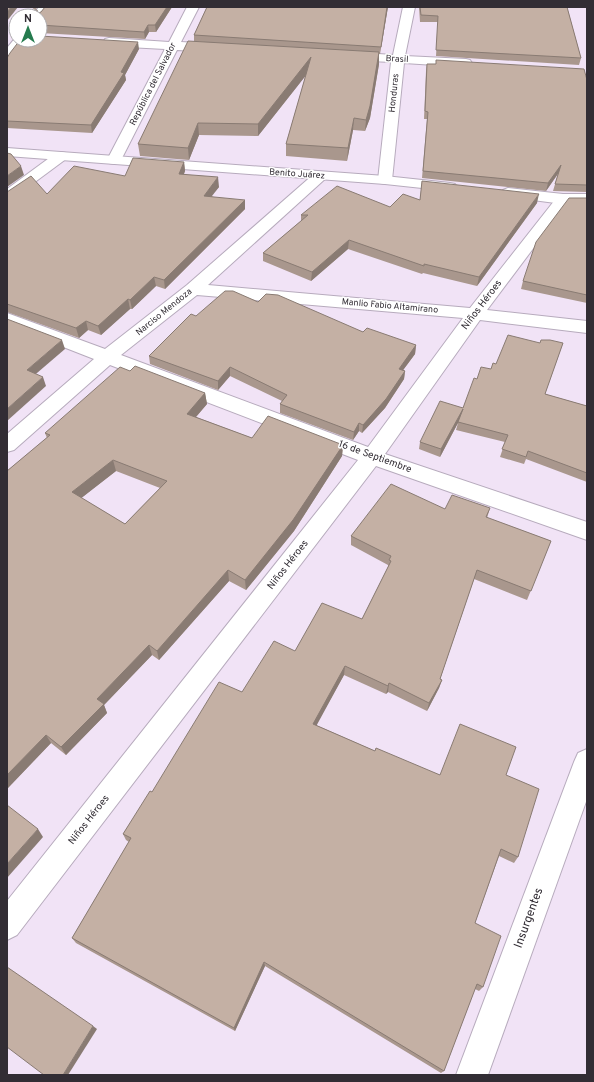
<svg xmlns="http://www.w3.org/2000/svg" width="594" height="1082" font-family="Overpass,sans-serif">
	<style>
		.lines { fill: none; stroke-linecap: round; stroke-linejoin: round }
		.street-casing { stroke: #b7abbd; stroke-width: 2 }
		.secondary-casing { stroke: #b7abbd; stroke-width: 2 }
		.street { fill: #fff; fill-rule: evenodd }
		.secondary { fill: #fff; fill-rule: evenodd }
		.wall { fill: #a9978d; fill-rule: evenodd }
		.shaded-wall { fill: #897b73 }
		.building { fill: #c4b0a4; stroke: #897b73; fill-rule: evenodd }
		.labels { text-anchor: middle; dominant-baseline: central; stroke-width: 3; stroke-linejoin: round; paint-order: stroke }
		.far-street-label { font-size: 9px; fill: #322d34; stroke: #fff }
		.street-label { font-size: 10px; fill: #322d34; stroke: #fff }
		.near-street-label { font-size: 12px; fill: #322d34; stroke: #fff }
	</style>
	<rect width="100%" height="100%" fill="#f1e3f6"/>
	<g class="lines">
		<defs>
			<g id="street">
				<path d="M 39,7 L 51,7 L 42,18 L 40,19 L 40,16 L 32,16 Z"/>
				<path d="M 187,7 L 199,7 L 181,42 L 214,44 L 218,45 L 220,48 L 218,51 L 214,52 L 177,50 L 121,160 L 119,163 L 114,164 L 109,163 L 107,160 L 165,49 L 109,46 L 105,45 L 103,42 L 105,39 L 109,38 L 169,42 Z"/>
				<path d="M 403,7 L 415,7 L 405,56 L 466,59 L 470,60 L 472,63 L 470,66 L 466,67 L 404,63 L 392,180 L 390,183 L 385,184 L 380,183 L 378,180 L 391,62 L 349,60 L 345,59 L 343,56 L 345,53 L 349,52 L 393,55 Z"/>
				<path d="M 16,37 L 16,40 L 26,40 L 11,59 L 7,60 L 7,48 Z"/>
				<path d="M 61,152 L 66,153 L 68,156 L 66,159 L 12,199 L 7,201 L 7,189 L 56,153 Z"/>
				<path d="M 320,172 L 325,173 L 327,176 L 325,179 L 208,285 L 470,308 L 558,196 L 563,194 L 568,196 L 571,199 L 568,202 L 487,310 L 587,321 L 587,333 L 480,320 L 385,454 L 587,522 L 587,540 L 376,466 L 17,935 L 7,940 L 7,901 L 358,460 L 110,365 L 14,450 L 7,452 L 7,434 L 94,359 L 7,325 L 7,313 L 105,349 L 187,285 L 315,173 ZM 197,295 L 463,318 L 368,447 L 121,355 Z"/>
				<path d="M 587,749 L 587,799 L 488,1075 L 456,1075 L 574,762 L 578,753 Z"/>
			</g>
			<g id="secondary">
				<path d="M 7,148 L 385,176 L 450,183 L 455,184 L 457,187 L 455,190 L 450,191 L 385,184 L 7,156 Z"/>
				<path d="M 508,188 L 563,194 L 587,194 L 587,204 L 563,204 L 503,196 L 500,193 L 503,190 Z"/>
			</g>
		</defs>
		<use href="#street" class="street-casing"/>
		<use href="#secondary" class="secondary-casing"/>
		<use href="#street" class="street"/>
		<use href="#secondary" class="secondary"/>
	</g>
	<g class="wall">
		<path d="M 31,7 L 38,7 L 35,10 Z"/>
		<path d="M 45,7 L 172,7 L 156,32 L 149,32 L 145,39 L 40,33 L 40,16 L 38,13 L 41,12 Z"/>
		<path d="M 207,7 L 388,7 L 380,54 L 379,54 L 379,64 L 370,118 L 365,131 L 353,130 L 347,161 L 286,156 L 286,144 L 306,75 L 258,136 L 199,135 L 189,160 L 140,156 L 138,144 L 194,41 L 194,35 Z"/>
		<path d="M 419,7 L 567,7 L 581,58 L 579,65 L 436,56 L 438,22 L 420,22 Z"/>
		<path d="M 139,49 L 125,75 L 126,80 L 92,133 L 7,128 L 7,58 Z"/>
		<path d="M 427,64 L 587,80 L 587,192 L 553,191 L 558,174 L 546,191 L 422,178 L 427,119 L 424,119 L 426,71 Z"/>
		<path d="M 184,162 L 185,171 L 184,174 L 219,187 L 211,196 L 245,209 L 165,289 L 156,286 L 132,309 L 130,309 L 101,335 L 88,330 L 79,338 L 7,312 L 7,192 L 47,194 Z"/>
		<path d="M 422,181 L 537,203 L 477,286 L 423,273 L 422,274 L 348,249 L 311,281 L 263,261 L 263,253 L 301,221 L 301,215 L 390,207 L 420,200 Z"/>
		<path d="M 587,198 L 587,303 L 521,289 L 523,281 Z"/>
		<path d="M 258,302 L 363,332 L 416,345 L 415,354 L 403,370 L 405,371 L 404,379 L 385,408 L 362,433 L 359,431 L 353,440 L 280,413 L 280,404 L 282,401 L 230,376 L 218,390 L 150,364 L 149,356 L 196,316 Z"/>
		<path d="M 540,343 L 563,343 L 545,394 L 587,406 L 587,482 L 526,459 L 524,464 L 500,457 L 505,442 L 456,430 L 458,423 L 440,457 L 419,449 L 420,442 L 463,408 L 477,379 L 491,369 L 496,364 Z"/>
		<path d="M 130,371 L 205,393 L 207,404 L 196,417 L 252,438 L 343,445 L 342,456 L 294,531 L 246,590 L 229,581 L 159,660 L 152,655 L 104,705 L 107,713 L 66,755 L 51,743 L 7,789 L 7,471 L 47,438 L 45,433 ZM 116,471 L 160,488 L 125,524 L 81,498 Z"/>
		<path d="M 490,508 L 487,518 L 551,541 L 527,600 L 474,579 L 440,679 L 442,680 L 439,688 L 427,711 L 388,692 L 386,694 L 344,675 L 316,725 L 375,751 L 440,775 L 506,775 L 518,857 L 514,863 L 499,856 L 475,923 L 483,987 L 479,991 L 475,989 L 444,1071 L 441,1073 L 265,966 L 235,1031 L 76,943 L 72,938 L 129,842 L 126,840 L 123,834 L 152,792 L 242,692 L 295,651 L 362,619 L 388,567 L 388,565 L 351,545 L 351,536 L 445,509 Z"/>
	</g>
	<g class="shaded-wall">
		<path d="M 11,7 L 18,7 L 7,21 L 7,12 Z"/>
		<path d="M 167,7 L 172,7 L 156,32 L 155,25 Z"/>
		<path d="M 387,7 L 388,7 L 380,54 L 381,47 Z"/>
		<path d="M 148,25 L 149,32 L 145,39 L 144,32 Z"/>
		<path d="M 138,42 L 139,49 L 125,75 L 126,80 L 92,133 L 91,125 L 121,72 Z"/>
		<path d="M 379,52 L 379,64 L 370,118 L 365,131 L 366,120 Z"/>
		<path d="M 311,57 L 311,69 L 258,136 L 258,124 Z"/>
		<path d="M 354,118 L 353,130 L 347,161 L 348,148 Z"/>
		<path d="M 198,123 L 199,135 L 189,160 L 188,148 Z"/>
		<path d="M 184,162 L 185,171 L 180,183 L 179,174 Z"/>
		<path d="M 561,165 L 559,172 L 546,191 L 548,183 Z"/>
		<path d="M 21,166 L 24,175 L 7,187 L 7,176 Z"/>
		<path d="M 218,177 L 219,187 L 205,205 L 204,196 Z"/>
		<path d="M 539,194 L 537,203 L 477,286 L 479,277 Z"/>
		<path d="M 245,200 L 245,209 L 165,289 L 164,280 Z"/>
		<path d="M 349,240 L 348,249 L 311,281 L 312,272 Z"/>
		<path d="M 154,277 L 156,286 L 132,309 L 130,300 Z"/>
		<path d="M 128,299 L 130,309 L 101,335 L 98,326 Z"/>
		<path d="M 86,321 L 88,330 L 79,338 L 76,328 Z"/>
		<path d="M 62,340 L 65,349 L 30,379 L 27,370 Z"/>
		<path d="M 416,345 L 415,354 L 398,377 L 399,369 Z"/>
		<path d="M 230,367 L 230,376 L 218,390 L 218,381 Z"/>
		<path d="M 405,371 L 404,379 L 385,408 L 362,433 L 363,425 Z"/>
		<path d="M 43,377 L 46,386 L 7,421 L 7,409 Z"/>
		<path d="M 205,393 L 207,404 L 189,425 L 187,414 Z"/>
		<path d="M 463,409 L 461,417 L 440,457 L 441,449 Z"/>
		<path d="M 359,423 L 359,431 L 353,440 L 354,432 Z"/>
		<path d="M 343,445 L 342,456 L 294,531 L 246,590 L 245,580 Z"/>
		<path d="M 113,460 L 116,471 L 75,503 L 72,492 Z"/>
		<path d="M 228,570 L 229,581 L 159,660 L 157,651 Z"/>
		<path d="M 477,570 L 474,579 L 437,687 L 440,679 Z"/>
		<path d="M 149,645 L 152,655 L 104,705 L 107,713 L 66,755 L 61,747 L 97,699 Z"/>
		<path d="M 345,666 L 344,675 L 313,732 L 313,724 Z"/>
		<path d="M 442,680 L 439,688 L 427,711 L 429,703 Z"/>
		<path d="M 389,683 L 388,692 L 386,694 L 388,686 Z"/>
		<path d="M 46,735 L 51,743 L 7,789 L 7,775 Z"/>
		<path d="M 38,829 L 43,837 L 7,878 L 7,864 Z"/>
		<path d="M 264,962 L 265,966 L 235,1031 L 234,1028 Z"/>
		<path d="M 93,1026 L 97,1029 L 68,1075 L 63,1075 Z"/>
	</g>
	<g class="building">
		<path d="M 7,7 L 11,7 L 7,12 Z"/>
		<path d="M 45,7 L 167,7 L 155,25 L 148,25 L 144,32 L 40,25 L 40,16 L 32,16 L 35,10 L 37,10 L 38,13 L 41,12 Z"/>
		<path d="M 207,7 L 387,7 L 381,47 L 194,35 Z"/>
		<path d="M 420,7 L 567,7 L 581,58 L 436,50 L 438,16 L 421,15 Z"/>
		<path d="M 40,36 L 138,42 L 121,72 L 124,73 L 91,125 L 7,121 L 7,58 L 10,53 L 20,40 L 40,40 Z"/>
		<path d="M 188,41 L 379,52 L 370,106 L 366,120 L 354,118 L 348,148 L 286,144 L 311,57 L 258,124 L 198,123 L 188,148 L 138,144 Z"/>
		<path d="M 436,60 L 584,69 L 587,80 L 587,185 L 555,184 L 561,165 L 548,183 L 423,171 L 428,112 L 425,111 L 427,64 L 436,64 Z"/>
		<path d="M 7,153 L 11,154 L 21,166 L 7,176 Z"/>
		<path d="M 133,158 L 184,162 L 179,174 L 218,177 L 204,196 L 245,200 L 164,280 L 154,277 L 130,300 L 128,299 L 98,326 L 86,321 L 76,328 L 7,304 L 7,192 L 31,176 L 47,194 L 74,166 L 125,176 Z"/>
		<path d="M 422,181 L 539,194 L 479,277 L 424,264 L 424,266 L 349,240 L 312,272 L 263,253 L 308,215 L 301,215 L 337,186 L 390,207 L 403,194 L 420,200 Z"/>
		<path d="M 569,198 L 587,198 L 587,295 L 523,281 L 536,242 Z"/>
		<path d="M 225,291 L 233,291 L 258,302 L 266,294 L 278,295 L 363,332 L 367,328 L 416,345 L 399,369 L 405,371 L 386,399 L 363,425 L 359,423 L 354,432 L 280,404 L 287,395 L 230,367 L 218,381 L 149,356 L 191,314 L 196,316 Z"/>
		<path d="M 7,319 L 62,340 L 27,370 L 43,377 L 7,409 Z"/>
		<path d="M 508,335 L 540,343 L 541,340 L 550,340 L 563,343 L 545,394 L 587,406 L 587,473 L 528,451 L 526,457 L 502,449 L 508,435 L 458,422 L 463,409 L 441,449 L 420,442 L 440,401 L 463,408 L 474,378 L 477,379 L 481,367 L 491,369 L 493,363 L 496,364 Z"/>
		<path d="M 135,366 L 205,393 L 187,414 L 252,438 L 268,416 L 343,445 L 293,520 L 245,580 L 228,570 L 157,651 L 149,645 L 97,699 L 104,704 L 61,747 L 46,735 L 7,775 L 7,471 L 50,435 L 45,433 L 120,367 L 130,371 ZM 113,460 L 167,481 L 125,524 L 72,492 Z"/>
		<path d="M 391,484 L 445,509 L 452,495 L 490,508 L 486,517 L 551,541 L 531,591 L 477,570 L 440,679 L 442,680 L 429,703 L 389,683 L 388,686 L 345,666 L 313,724 L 375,751 L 376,748 L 440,775 L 460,724 L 516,747 L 506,775 L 539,789 L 518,857 L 501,849 L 475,923 L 501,936 L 483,987 L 477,984 L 444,1071 L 264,962 L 234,1028 L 72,938 L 131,838 L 123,834 L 150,791 L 152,792 L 219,682 L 242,692 L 274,641 L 295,651 L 322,603 L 362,619 L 391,561 L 389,560 L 391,556 L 351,536 Z"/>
		<path d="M 7,805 L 38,829 L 7,864 Z"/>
		<path d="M 7,967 L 93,1026 L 63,1075 L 44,1075 L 7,1047 Z"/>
	</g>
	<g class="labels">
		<g class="far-street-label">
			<text transform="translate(397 59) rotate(3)">Brasil</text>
			<text transform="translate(153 84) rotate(-63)">República del Salvador</text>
			<text transform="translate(394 93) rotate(-84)">Honduras</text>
			<text transform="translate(297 174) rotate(4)">Benito Juárez</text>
			<text transform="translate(390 306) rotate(5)">Manlio Fabio Altamirano</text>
			<text transform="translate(164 312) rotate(-39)">Narciso Mendoza</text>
		</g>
		<g class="street-label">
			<text transform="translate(482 305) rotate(-53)">Niños Héroes</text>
			<text transform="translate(375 457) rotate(20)">16 de Septiembre</text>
			<text transform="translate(288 565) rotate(-52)">Niños Héroes</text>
			<text transform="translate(89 820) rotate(-52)">Niños Héroes</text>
		</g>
		<g class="near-street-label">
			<text transform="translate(529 918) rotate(-70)">Insurgentes</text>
		</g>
	</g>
	<rect width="594" height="1082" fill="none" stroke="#322d34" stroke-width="16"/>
	<g transform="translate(28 28)"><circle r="19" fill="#ffffff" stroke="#adabae"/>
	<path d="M0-3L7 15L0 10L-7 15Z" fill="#257b4e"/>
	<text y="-6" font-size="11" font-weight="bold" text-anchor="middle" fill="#322d34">N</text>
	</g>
</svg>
